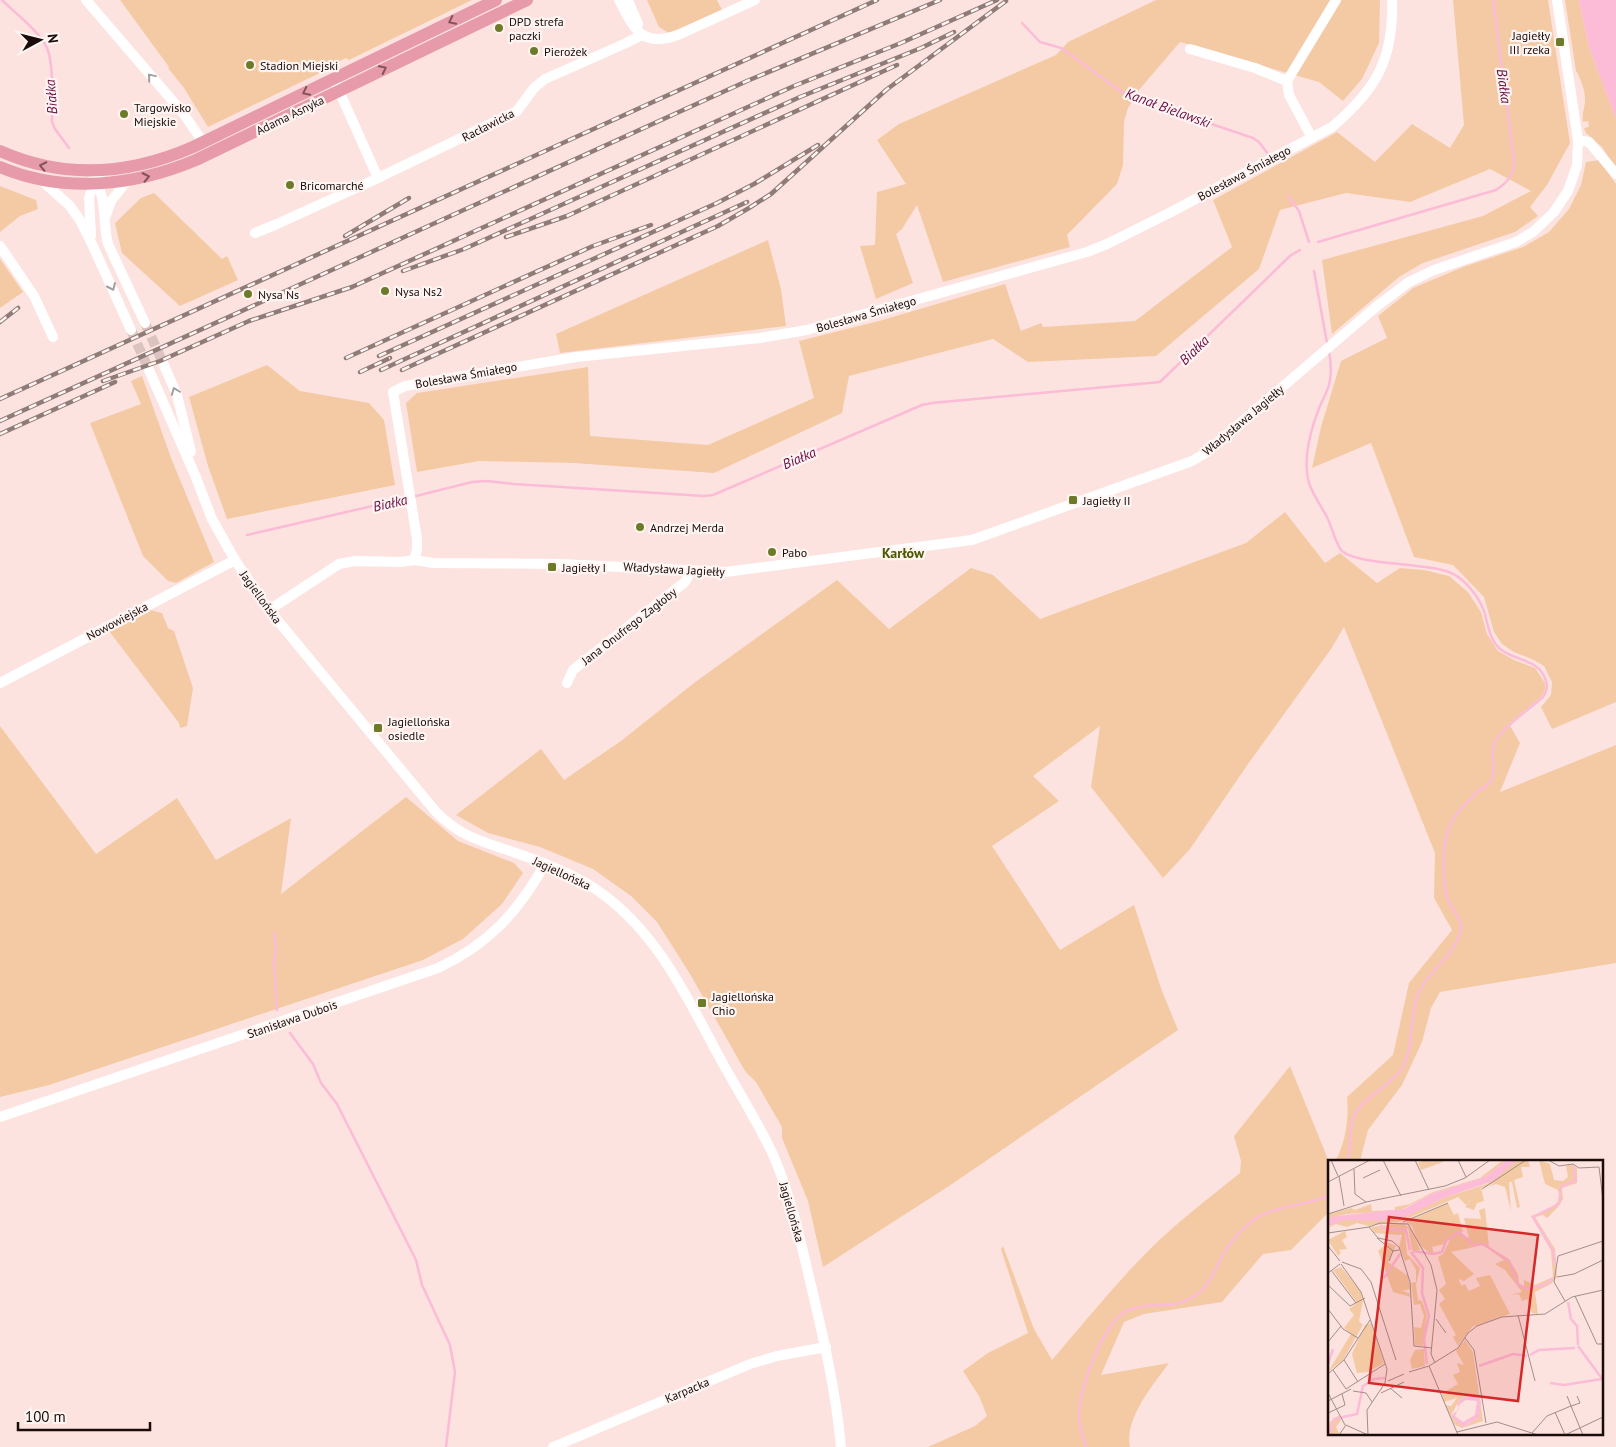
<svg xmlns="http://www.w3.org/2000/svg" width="1616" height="1447" font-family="'PT Sans',sans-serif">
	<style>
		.green { fill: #f4caa4 }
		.water { fill: #fcbbd7 }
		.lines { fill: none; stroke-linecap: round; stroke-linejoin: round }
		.stream { stroke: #fcbbd7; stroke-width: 2.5 }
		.minor-tunnel { stroke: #dbc3bf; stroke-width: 10; stroke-dasharray: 10 5; stroke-linecap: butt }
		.minor { stroke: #fff; stroke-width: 10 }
		.major { stroke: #e69aaa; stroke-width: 12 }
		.rail-casing { stroke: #8f7b78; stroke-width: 4.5 }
		.rail { stroke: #fef5f3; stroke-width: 2.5; stroke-dasharray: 8; stroke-linecap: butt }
		.oneway { stroke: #80535a }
		.oneway2 { stroke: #a39e9d }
		.poi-dot { fill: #6d7b29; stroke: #fef5f3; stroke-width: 2 }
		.labels { text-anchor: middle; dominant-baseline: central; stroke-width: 4.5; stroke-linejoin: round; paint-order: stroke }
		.poi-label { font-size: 12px; fill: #190c0a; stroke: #fef5f3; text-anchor: start }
		.street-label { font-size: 12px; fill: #190c0a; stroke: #fef5f3 }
		.water-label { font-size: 14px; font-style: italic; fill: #690d42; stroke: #fef5f3 }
		.neighbourhood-label { font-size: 14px; font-weight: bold; fill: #4b5701; stroke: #fef5f3 }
		.inset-river { fill: none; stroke: #fcbbd7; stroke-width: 2.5 }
		.inset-road { fill: none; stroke: #a28d8a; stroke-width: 1 }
		.view { fill: #d62828; fill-opacity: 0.15; stroke: #d62828; stroke-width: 2.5 }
		.inset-edge { fill: none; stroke: #190c0a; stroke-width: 2.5 }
	</style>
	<rect width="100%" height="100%" fill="#fde3df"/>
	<g class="green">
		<path d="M 120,0 L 472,0 L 349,60 L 346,58 L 325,68 L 324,71 L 208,127 L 184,88 L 168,68 L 169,67 Z"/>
		<path d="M 647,0 L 717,0 L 722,10 L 669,33 L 659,27 Z"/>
		<path d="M 1156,0 L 1380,0 L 1379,43 L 1362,79 L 1343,101 L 1319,82 L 1180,42 L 1139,90 L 1128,108 L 1124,122 L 1123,165 L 1117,184 L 1067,235 L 1070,247 L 943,282 L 917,205 L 902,229 L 896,234 L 913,283 L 876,299 L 860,246 L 875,245 L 877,192 L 906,184 L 877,140 L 899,124 L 1056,55 L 1068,42 Z"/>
		<path d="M 1453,0 L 1548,0 L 1570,143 L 1547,185 L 1530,207 L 1538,216 L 1515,232 L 1423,263 L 1399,277 L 1332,334 L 1322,260 L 1483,216 L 1531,191 L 1490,169 L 1410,202 L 1346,193 L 1280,210 L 1259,269 L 1156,356 L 1028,362 L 993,339 L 849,376 L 842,413 L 714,473 L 574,463 L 479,461 L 417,472 L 406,403 L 417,393 L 588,367 L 590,436 L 708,445 L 814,398 L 799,341 L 879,321 L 1005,284 L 1021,331 L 1041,323 L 1043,327 L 1135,321 L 1232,247 L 1213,200 L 1337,132 L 1375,162 L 1412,124 L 1450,148 L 1464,125 Z"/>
		<path d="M 1565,0 L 1579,0 L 1589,47 L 1616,119 L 1616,168 L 1602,147 L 1586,133 L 1584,128 L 1589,127 L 1588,121 L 1583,122 C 1582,113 1584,110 1585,102 C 1586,94 1581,78 1576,71 Z"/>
		<path d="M 1599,160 L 1616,184 L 1616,702 L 1552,729 L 1541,707 L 1551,695 L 1552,682 L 1544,666 L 1534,660 L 1514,652 L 1502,644 L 1494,632 L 1484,597 L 1453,565 L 1414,557 L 1371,443 L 1312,468 L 1321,427 L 1341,361 L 1387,338 L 1378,316 L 1413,288 L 1463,267 L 1523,247 L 1549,232 L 1569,209 L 1581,185 L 1586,162 Z"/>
		<path d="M 0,186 L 36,200 L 38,209 L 20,216 L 0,232 Z"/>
		<path d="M 154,193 L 222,259 L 227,256 L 238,280 L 180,306 L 122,253 L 115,223 L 141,198 Z"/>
		<path d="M 768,240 L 781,289 L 786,326 L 560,353 L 556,334 Z"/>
		<path d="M 0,259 L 23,292 L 0,308 Z"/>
		<path d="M 267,365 L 300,391 L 369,403 L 384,420 L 395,485 L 227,519 L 208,466 L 189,397 Z"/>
		<path d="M 142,376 L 171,458 L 214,562 L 176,583 L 168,581 L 143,556 L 90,423 L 141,404 L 131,381 Z"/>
		<path d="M 1285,512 L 1325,563 L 1340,553 L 1377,583 L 1400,568 L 1424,570 L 1449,576 L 1468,592 L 1481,612 L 1487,634 L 1498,651 L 1514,660 L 1535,668 L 1545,683 L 1545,690 L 1542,696 L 1509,724 L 1520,743 L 1500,792 L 1616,745 L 1616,963 L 1440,992 L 1431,1008 L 1422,1042 L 1402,1085 L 1368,1130 L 1360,1161 L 1335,1161 C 1346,1143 1349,1117 1347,1097 L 1393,1055 L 1409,983 L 1452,930 L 1434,898 L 1435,853 L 1344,627 L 1331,649 L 1248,764 L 1190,849 L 1163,878 L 1091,787 L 1100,726 L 1033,776 L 1059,801 L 992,846 L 1060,950 L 1134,905 L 1162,991 L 1178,1030 L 949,1186 L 823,1267 L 808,1201 L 782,1138 L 782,1127 L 756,1082 L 745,1071 L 690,974 L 657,922 L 631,896 L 593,869 L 540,847 L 488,833 L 456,815 L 541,749 L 564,780 L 621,741 L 694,683 L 837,580 L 889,629 L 971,568 L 993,575 L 1040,619 L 1246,543 Z"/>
		<path d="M 150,610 L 162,613 L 168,628 L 174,631 L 193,688 L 187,726 L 180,728 L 179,723 L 109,631 Z"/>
		<path d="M 0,726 L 96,854 L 177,798 L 216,860 L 291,818 L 281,894 L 406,797 L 458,841 L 514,863 L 523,873 L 502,904 L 463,939 L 423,960 L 49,1085 L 0,1097 Z"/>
		<path d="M 1290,1066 L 1330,1164 L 1330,1211 L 1291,1250 L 1263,1254 L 1222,1302 L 1144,1314 L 1124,1322 L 1101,1375 L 1169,1363 C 1153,1385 1124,1419 1130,1447 L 928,1447 L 975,1426 L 987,1416 L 979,1396 L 963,1371 L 988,1353 L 1028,1333 L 1001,1249 L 1003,1246 L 1034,1329 L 1052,1360 C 1084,1323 1114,1285 1149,1250 C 1177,1222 1209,1198 1240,1173 L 1241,1161 L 1234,1136 Z"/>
	</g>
	<path class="water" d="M 1579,0 L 1616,0 L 1616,119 L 1589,47 Z"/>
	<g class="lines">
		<g class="stream">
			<path d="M 2,0 C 15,13 39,31 47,48 C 54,64 52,103 52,122 L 55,129 L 69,148"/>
			<path d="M 1022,23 L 1040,42 L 1061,48 L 1126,95 L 1152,102 L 1182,114 L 1253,138 L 1259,142 L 1268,154"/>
			<path d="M 1288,196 L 1299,211 L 1309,242"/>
			<path d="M 1318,242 L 1496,190 C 1508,182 1514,175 1514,160 L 1493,0"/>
			<path d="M 1314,271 L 1327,343"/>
			<path d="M 1329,351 C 1331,362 1332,374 1329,385 C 1327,392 1323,399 1320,406 C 1311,428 1302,460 1309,483 C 1313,495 1321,506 1327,517 C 1331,525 1337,547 1342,551 C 1358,565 1422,563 1446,571 C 1463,576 1478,595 1484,611 C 1488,624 1489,639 1500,649 C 1513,660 1536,659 1544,676 C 1548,684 1548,689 1543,697 C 1531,708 1500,729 1494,744 C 1490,755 1497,771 1491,781 C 1488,786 1480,789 1476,793 C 1469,801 1459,809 1454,818 C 1444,833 1443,856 1444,873 C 1444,882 1445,892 1448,899 C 1452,912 1465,919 1460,933 C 1454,955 1432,969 1421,988 C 1408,1012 1415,1041 1404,1065 C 1395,1084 1363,1096 1354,1116 C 1349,1128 1351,1147 1348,1161"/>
			<path d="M 412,497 L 472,482 L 486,481 L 514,484 L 704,496 L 713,495 L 922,405 L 932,403 L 1160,382 L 1291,255 L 1300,250"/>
			<path d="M 247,535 L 407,498"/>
			<path d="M 274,933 L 276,949 L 274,963 L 277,1010"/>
			<path d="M 290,1033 L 313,1064 L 321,1083 L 337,1104 L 416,1260 L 422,1285 L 450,1345 L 455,1372 L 446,1447"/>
			<path d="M 1086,1447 C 1082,1435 1078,1423 1079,1410 C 1081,1385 1105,1316 1131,1309 C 1157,1301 1176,1312 1200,1292 C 1212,1282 1217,1263 1226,1250 C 1231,1242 1239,1233 1245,1227 C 1268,1204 1303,1208 1330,1195"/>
		</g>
		<g class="minor-tunnel">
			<path d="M 145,323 L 163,363"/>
			<path d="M 131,330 L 149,370"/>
		</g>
		<g class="minor">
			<path d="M 86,0 L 183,113 L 203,142"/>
			<path d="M 619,0 C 634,28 641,48 678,35 L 755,0"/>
			<path d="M 628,0 L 638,24"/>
			<path d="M 1190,49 L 1255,68 L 1287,81 L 1289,95 L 1312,138"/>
			<path d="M 1287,81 L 1336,0"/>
			<path d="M 336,84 L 378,178"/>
			<path d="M 1578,140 L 1589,142 L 1616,174"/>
			<path d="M 93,178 C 108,197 102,221 108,244 L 145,323"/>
			<path d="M 41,180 L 69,205 L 80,220 L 92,244 L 131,330"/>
			<path d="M 106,215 L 111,201 L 127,181"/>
			<path d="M 255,233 L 277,224 L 378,178 L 517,111 L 534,88 L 545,79 L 624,44 L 642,35"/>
			<path d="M 91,236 L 89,198 L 91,191 L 101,180"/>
			<path d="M 0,246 L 34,296 L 53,337"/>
			<path d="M 163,363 L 177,395 L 191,452"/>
			<path d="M 149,370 L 195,475 L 212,519 L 235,560 L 269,610 L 436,812 C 461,837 481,841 513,852 C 545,863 577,875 604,895 C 656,934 684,991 714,1047 C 733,1084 757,1119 774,1157 C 791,1197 800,1239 810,1281 C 823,1336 836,1391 841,1447"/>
			<path d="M 414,560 L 417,550 L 417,539 L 393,392 L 405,386 L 576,357 L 760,338 L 807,330 L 1087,252 L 1107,244 L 1171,212 L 1332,127 C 1376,90 1394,59 1392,0"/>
			<path d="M 269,610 L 339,564 L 355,561 L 400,562 L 414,560 L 433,563 L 561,564 L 725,572 L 972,540 L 1192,461 L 1204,454 L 1377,306 L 1409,282 L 1434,270 L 1516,242 L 1533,232 L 1554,212 L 1568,191 L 1573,177 L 1577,165 L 1578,140 L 1557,0"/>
			<path d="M 0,683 L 235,560"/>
			<path d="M 567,683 L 573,670 L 685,582 L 692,570"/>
			<path d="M 0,1117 L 438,968 C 489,944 518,912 545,864"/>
			<path d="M 553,1447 L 750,1364 L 777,1356 L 826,1347"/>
		</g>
		<g class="major">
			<path d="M 0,151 C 65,180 129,175 193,147 L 496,0"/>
			<path d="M 0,167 C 64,194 134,186 196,160 L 527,0"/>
		</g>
		<defs>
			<g id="rail">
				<path d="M 345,236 L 409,198"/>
				<path d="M 506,237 L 567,216 L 897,65"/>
				<path d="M 403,271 L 464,249 L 800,97 L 921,48 L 954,32"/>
				<path d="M 0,322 L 18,308"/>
				<path d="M 379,356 L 717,203 L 754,184 L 818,145"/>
				<path d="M 346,358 L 593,246 L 651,225"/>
				<path d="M 381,370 L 747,202"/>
				<path d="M 402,370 L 718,226 L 749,208 L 771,194 L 886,90 L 1006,1"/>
				<path d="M 360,372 L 390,358"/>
				<path d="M 103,381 L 160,361 L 249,321 L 352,287 L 794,86 L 901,43 L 997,0"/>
				<path d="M 0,399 L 877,0"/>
				<path d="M 0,421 L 747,81 L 940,0"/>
				<path d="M 0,434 L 115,382"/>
			</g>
		</defs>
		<use href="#rail" class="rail-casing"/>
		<use href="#rail" class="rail"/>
	</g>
	<defs><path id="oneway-chevron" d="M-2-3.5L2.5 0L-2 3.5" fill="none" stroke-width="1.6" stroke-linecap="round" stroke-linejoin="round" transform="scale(1.25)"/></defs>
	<g class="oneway">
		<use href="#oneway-chevron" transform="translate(452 21) rotate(154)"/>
		<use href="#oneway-chevron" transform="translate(383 69) rotate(-26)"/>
		<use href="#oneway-chevron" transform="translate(306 92) rotate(154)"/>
		<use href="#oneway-chevron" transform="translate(43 166) rotate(-168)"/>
		<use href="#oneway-chevron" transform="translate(146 177) rotate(-12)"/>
	</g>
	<g class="oneway2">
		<use href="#oneway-chevron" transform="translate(151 77) rotate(-130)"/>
		<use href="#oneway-chevron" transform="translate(112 287) rotate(66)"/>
		<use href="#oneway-chevron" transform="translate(175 391) rotate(-111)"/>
	</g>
	<g class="poi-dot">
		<circle cx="499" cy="28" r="5"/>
		<rect x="1555" y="37" width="10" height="10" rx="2.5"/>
		<circle cx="534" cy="51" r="5"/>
		<circle cx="250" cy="65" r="5"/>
		<circle cx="124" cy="114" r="5"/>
		<circle cx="290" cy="185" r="5"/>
		<circle cx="385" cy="291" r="5"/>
		<circle cx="248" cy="294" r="5"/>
		<rect x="1068" y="495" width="10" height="10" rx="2.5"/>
		<circle cx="640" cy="527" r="5"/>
		<circle cx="772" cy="552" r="5"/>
		<rect x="547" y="562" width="10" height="10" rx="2.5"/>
		<rect x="373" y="723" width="10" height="10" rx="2.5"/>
		<rect x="697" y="998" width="10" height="10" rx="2.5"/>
	</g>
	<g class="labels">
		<g class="poi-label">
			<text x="509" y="21">DPD strefa<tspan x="509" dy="14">paczki</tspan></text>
			<text x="1550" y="35" text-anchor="end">Jagiełły<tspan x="1550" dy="14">III rzeka</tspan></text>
			<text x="544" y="51">Pierożek</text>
			<text x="260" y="65">Stadion Miejski</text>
			<text x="134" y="107">Targowisko<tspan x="134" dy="14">Miejskie</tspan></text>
			<text x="300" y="185">Bricomarché</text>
			<text x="395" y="291">Nysa Ns2</text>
			<text x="258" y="294">Nysa Ns</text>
			<text x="1083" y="500">Jagiełły II</text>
			<text x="650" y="527">Andrzej Merda</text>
			<text x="782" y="552">Pabo</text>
			<text x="562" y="567">Jagiełły I</text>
			<text x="388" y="721">Jagiellońska<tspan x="388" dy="14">osiedle</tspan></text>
			<text x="712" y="996">Jagiellońska<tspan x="712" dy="14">Chio</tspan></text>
		</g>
		<g class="street-label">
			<text transform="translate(290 115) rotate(-26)">Adama Asnyka</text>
			<text transform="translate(488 125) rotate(-27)">Racławicka</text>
			<text transform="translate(1244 173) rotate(-28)">Bolesława Śmiałego</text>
			<text transform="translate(866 314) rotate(-16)">Bolesława Śmiałego</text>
			<text transform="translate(466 375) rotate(-10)">Bolesława Śmiałego</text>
			<text transform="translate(1243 420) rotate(-40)">Władysława Jagiełły</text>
			<text transform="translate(674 569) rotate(3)">Władysława Jagiełły</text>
			<text transform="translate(261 597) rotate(54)">Jagiellońska</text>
			<text transform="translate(117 621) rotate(-28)">Nowowiejska</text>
			<text transform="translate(629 626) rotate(-38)">Jana Onufrego Zagłoby</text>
			<text transform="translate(562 873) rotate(25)">Jagiellońska</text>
			<text transform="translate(292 1019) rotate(-19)">Stanisława Dubois</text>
			<text transform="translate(792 1212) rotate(74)">Jagiellońska</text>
			<text transform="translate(687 1390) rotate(-23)">Karpacka</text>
		</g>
		<g class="water-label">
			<text transform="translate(1504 86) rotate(82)">Białka</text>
			<text transform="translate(51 97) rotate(-94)">Białka</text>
			<text transform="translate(1168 108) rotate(20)">Kanał Bielawski</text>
			<text transform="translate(1194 350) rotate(-44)">Białka</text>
			<text transform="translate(799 458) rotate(-23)">Białka</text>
			<text transform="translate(390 503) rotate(-13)">Białka</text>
		</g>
		<g class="neighbourhood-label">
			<text x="903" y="553">Karłów</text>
		</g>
	</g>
	<g transform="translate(1328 1160)">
		<rect width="275" height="275" fill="#fde3df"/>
		<path d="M 97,0 L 114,0 L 115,2 L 93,10 L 90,3 ZM 175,0 L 179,0 L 157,17 L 103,34 L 71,51 L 19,54 L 0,59 L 1,54 L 23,48 L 27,50 L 43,44 L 44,51 L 67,50 L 67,47 L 82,44 L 105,32 L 152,18 ZM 189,0 L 200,0 L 202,7 L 193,7 L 195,17 L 186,20 L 192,47 L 189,48 L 184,22 L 181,22 L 183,51 L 177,27 L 168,24 L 160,27 L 166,23 L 153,28 L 156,41 L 149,43 L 146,50 L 137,47 L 147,34 L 138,45 L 130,37 L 74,61 L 41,66 L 29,63 L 19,67 L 8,64 L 0,68 L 4,64 L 16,60 L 73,58 L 118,37 L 159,24 ZM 211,0 L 222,4 L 226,20 L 235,21 L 240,17 L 238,6 L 244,4 L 249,8 L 249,23 L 234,28 L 235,39 L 230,47 L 219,58 L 215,55 L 207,57 L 227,89 L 229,117 L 223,124 L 207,132 L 210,154 L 204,153 L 199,139 L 194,141 L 191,134 L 182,135 L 194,132 L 177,110 L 167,104 L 176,100 L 155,85 L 123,92 L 146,114 L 136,121 L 130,119 L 134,126 L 137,124 L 141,131 L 152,126 L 148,118 L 162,115 L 182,154 L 144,167 L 130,186 L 125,177 L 128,175 L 111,144 L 117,139 L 111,130 L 118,124 L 110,97 L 115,94 L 123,78 L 116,84 L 104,87 L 106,94 L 101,92 L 91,85 L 84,66 L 77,62 L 120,43 L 126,55 L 130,53 L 135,72 L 132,73 L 141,78 L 136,58 L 153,59 L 151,50 L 157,48 L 161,87 L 181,99 L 190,114 L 191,124 L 196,127 L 196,120 L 207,125 L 225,117 L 223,90 L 203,56 L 224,48 L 232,39 L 230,30 L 217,24 ZM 75,63 L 84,70 L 92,90 L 84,90 L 80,68 L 77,72 L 79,94 L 92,108 L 88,125 L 90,140 L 94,141 L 99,155 L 95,186 L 87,185 L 86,167 L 93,168 L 96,156 L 92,144 L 86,145 L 83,123 L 88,122 L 88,110 L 82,99 L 77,101 L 71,87 L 74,75 L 46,73 L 43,67 ZM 17,71 L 19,77 L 14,80 L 19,89 L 11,90 L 13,93 L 10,96 L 0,80 ZM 56,81 L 68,86 L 60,102 L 80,116 L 82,129 L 74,131 L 81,133 L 83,137 L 65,132 L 50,91 L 57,85 ZM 13,107 L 32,130 L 35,141 L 31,161 L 35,165 L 15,200 L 0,212 L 23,174 L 16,168 L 26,155 L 21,149 L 29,143 L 5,110 ZM 43,163 L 56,203 L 40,212 L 29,213 L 24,194 L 37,165 ZM 137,180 L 145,192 L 155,261 L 134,268 L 127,265 L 117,245 L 123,246 L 129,238 L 116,242 L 113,234 L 130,224 L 125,215 L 132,212 L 129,203 L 136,205 L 128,191 ZM 137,236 L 150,237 L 151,258 L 137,266 L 123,256 L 130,242 ZM 96,189 L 97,206 L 84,209 L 82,200 L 87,190 ZM 11,255 L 13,260 L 8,267 L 11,273 L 0,275 L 2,262 Z" fill="#f4caa4" fill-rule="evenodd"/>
		<path d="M 179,0 L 189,0 L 165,21 L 118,37 L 77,57 L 52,61 L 16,60 L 0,66 L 0,59 L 9,56 L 76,49 L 103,34 L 157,17 ZM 137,236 L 150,237 L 153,241 L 151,258 L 135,267 L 123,256 L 131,249 L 129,243 ZM 138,240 L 149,241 L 147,255 L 135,262 L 127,256 L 132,244 Z" fill="#fcbbd7" fill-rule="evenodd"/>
		<path class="inset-river" d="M 52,65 L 56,69 L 78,70 L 82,90M 85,91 L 106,94 L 114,92 L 118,81 L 131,72 L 145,85 L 155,84 L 181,101 L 190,124 L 198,129 L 217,125 L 225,118M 83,92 L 95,108 L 94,133 L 101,156 L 96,179 L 99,204M 227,105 L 225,91 L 205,57 L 231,44 L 233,27 L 248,20 L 245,6M 56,118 L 72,94M 240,142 L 243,159 L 249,166 L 250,185M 250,186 L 275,220M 202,195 L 211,190 L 247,188M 0,204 L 5,189M 151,206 L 185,194 L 199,196M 222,223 L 236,225 L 274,219M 1,275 L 6,259 L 29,254 L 35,226 L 46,219 L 57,218"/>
		<path class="inset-road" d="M 3,0 L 10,16M 55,0 L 73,36M 87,0 L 101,30M 130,0 L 138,17M 220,0 L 231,6 L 245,4 L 251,8 L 271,7 L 275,40M 26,9 L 27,34 L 38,42M 11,16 L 16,46M 35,18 L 52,10M 0,22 L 42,0M 154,29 L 198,0M 0,54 L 38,42 L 117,26 L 137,18 L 162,0M 75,62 L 120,43M 41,67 L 52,63 L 80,64 L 103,105 L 109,130 L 103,194 L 107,203M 41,67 L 50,78 L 64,81 L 71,87 L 82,122 L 86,186 L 104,188M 0,73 L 41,67M 49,78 L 65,91M 0,86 L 12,101M 61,101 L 65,91 L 71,90M 14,102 L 33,109 L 43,122 L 68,200M 13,104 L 33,132 L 59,209 L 57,223 L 39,250 L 40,275M 3,110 L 28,143M 0,113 L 12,104M 229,117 L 246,114 L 275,100M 0,125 L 22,146 L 37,138M 247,136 L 269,184 L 275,184M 237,141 L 226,122 L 230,96 L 275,81M 0,149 L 15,169 L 30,178M 190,155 L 207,221M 108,159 L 118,173M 137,178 L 146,190 L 158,263M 0,182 L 13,166M 16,200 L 30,222M 101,206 L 130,275M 5,210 L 18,229M 81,212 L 101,206 L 130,188 L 140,173 L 149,166 L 174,157 L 217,154 L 244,137 L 275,130M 0,214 L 16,200 L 42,160M 60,221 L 76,214M 62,228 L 74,238M 18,229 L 57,204M 25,231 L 38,233 L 44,242M 0,233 L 17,265M 53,233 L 76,222M 239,236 L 243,246 L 252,243 L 249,236M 0,241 L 23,229M 227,252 L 237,275M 0,253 L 17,245 L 14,234M 129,272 L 169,262 L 210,275M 204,273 L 219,256 L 243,246 L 255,275M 11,275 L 18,265 L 40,275M 237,275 L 275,257"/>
		<path class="view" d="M 61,57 L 210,75 L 190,241 L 41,223 Z"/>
		<rect width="275" height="275" class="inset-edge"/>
	</g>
	<g transform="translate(40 40) rotate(83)" stroke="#fef5f3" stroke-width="4" paint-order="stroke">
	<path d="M0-4L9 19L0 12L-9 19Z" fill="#190c0a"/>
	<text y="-8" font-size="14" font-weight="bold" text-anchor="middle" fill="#190c0a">N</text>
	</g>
	<path d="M18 1422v8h132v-8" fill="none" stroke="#190c0a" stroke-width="2.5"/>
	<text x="25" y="1422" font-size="15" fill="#190c0a" stroke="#fef5f3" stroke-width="4" paint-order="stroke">100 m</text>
</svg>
